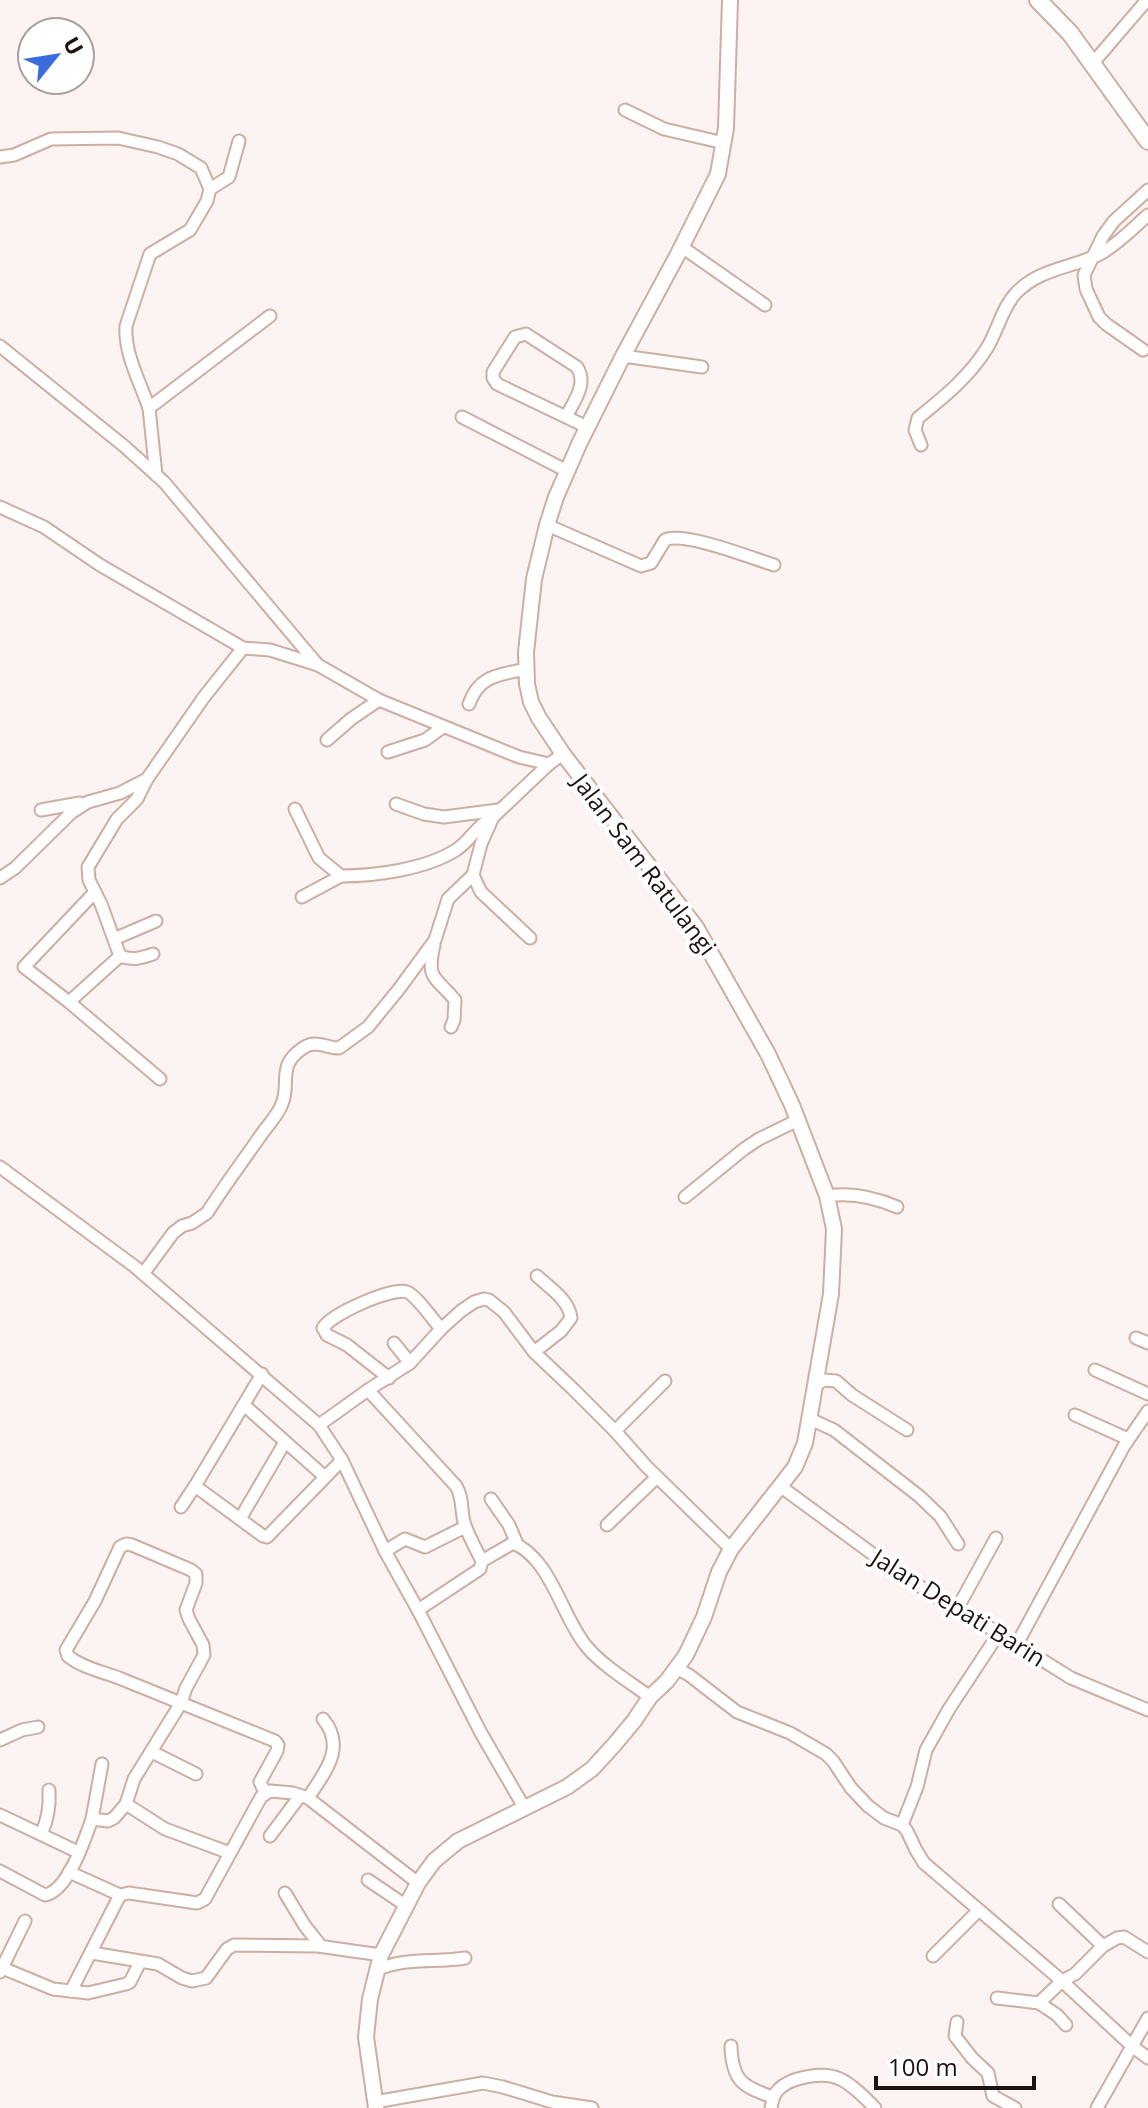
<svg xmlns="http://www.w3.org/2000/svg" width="1148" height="2108" font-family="'Open Sans',sans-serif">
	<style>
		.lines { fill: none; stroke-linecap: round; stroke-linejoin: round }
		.minor-casing { stroke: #cdaea2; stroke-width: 15 }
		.tertiary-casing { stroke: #cdaea2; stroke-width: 18 }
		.secondary-casing { stroke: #cdaea2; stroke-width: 20 }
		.minor { stroke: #fff; stroke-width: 11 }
		.tertiary { stroke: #fff; stroke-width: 14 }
		.secondary { stroke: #fff; stroke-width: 16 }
		.labels { text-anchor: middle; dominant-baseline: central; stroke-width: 8; stroke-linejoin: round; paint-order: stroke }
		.street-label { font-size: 24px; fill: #1e130e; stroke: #fff }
	</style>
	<rect width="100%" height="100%" fill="#fbf4f2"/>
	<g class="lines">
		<defs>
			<g id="minor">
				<path d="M 1093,63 L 1147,0"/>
				<path d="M 625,110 L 664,129 L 724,143"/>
				<path d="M 0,157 L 14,155 L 51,139 L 118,138 L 158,147 L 178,154 L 201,168 L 210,189 L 207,201 L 190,230 L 150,254 L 126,326 C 124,353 140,382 149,408"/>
				<path d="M 210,189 L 229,177 L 239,141"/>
				<path d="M 682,247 L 765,305"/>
				<path d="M 0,346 L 124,446 L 164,482 L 317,664"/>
				<path d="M 1143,350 L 1106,324 L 1099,317 L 1086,289 L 1084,275 L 1103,236 L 1114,221 L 1148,190"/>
				<path d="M 623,356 L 702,367"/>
				<path d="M 462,417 L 567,471"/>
				<path d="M 566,417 C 574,401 588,384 577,367 L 526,334 L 515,337 L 493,372 L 493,378 L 497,384 L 587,427"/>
				<path d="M 921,445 L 915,430 L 918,418 C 944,397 969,377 987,348 C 998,330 1002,308 1016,293 C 1040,268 1072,268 1100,254 C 1118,244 1132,229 1148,215"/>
				<path d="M 156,475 L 149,408 L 270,316"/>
				<path d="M 0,507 L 44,527 L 100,565 L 243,648 L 270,650 L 318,665 L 379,700 L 519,757 L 549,764 L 563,754"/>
				<path d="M 547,525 L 641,566 L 651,563 L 665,540 C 684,531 751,558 774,565"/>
				<path d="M 469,704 C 479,675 499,675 526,669"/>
				<path d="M 327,740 L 351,719 L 379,700"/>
				<path d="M 388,752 L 425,740 L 443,727"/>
				<path d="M 396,804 L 424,814 L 444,817 L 498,810"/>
				<path d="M 295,809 L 319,858 L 341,876 C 376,876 426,869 456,850 C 470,841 477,825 493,817"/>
				<path d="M 41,810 L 80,803"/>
				<path d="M 0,878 L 15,868 L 71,813 L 88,802 L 120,793 L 147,779 L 204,697 L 243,648"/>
				<path d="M 95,892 L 24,967 L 69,1002 L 160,1079"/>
				<path d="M 302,897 L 341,876"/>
				<path d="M 530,938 L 481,892 L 473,875 L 481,844 L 493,817 L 549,764"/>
				<path d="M 114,939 L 156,921"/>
				<path d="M 434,945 C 426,980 435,976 455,1000 L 454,1020 L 451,1027"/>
				<path d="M 120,956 C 133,961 141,958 153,954"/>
				<path d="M 69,1002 L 120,956 L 101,904 L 89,880 L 88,867 L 117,819 L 137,799 L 147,779"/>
				<path d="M 0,1167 L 134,1266 L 319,1425 L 342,1460 L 385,1551 L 418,1610 L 481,1733 L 525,1809"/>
				<path d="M 827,1196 C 852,1192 874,1197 897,1207"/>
				<path d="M 685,1197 L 744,1149 L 759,1139 L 798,1120"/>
				<path d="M 143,1274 L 173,1233 L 182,1226 L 192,1223 L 207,1213 C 224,1186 243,1161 261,1135 C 268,1125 278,1115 282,1104 C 291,1082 276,1066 303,1048 C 316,1039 326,1048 339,1048 L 368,1027 L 399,989 L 435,940 L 448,899 L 473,875"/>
				<path d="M 1136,1338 L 1148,1343"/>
				<path d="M 394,1343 L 410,1363"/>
				<path d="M 534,1352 L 561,1331 L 571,1318 C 569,1300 550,1288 537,1276"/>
				<path d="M 1095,1370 L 1148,1394"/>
				<path d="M 389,1378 L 347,1345 L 327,1335 L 323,1328 C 331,1314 392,1287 407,1292 C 416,1295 434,1321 441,1329"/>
				<path d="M 816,1385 L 824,1380 L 836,1381 L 852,1395 L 907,1430"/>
				<path d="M 368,1390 L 456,1486 C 464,1499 460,1511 465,1525 C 469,1537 476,1549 482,1561 L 480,1569 L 418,1610"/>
				<path d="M 244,1405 L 324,1476"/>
				<path d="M 1075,1415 L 1128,1439"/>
				<path d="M 810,1419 L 834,1430 L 919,1496 L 940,1516 L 958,1544"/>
				<path d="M 319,1425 L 368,1390 L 410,1363 L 441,1329 L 461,1311 L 474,1302 L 484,1299 L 489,1300 L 504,1312 L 534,1352 L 574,1390 L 615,1431 L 646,1466 L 731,1549"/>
				<path d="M 615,1431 L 665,1381"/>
				<path d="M 195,1486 L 263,1536 L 267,1537 L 342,1460"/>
				<path d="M 780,1486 L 893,1569 L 941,1600 L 999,1633 L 1071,1678 L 1148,1710"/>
				<path d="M 491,1499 L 509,1525 L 517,1544"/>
				<path d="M 181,1507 L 195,1486 L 262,1374"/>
				<path d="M 240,1519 L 285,1442"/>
				<path d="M 607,1525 L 657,1477"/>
				<path d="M 385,1551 L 405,1539 L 425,1547 L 465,1527"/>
				<path d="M 482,1561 L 513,1543 C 551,1558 562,1618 587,1647 C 604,1667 630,1682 650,1697"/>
				<path d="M 957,1609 L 996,1538"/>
				<path d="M 1017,1644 L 1124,1446 L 1148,1411"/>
				<path d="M 676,1668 L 689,1675 L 737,1712 L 790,1733 L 826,1754 L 833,1761 L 851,1788 L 868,1806 L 884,1818 L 902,1825 L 907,1831 L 916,1850 L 924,1863 L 1062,1981 L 1075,1974 L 1103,1946 L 1117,1938 L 1124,1937 L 1148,1952"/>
				<path d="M 0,1740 L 22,1730 L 38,1727"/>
				<path d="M 152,1752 L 196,1774"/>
				<path d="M 308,1798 C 324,1773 347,1748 323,1719"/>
				<path d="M 126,1804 L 165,1829 L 230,1853"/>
				<path d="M 0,1815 L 78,1852"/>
				<path d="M 92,1819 L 102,1764"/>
				<path d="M 902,1825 L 917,1787 L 926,1750 L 949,1709 L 999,1633"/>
				<path d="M 41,1834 C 48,1820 50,1806 49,1790"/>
				<path d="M 270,1836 L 300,1796"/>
				<path d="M 0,1871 L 45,1895 C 68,1891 85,1839 92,1819 L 108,1821 L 114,1818 L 126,1804 L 134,1779 L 181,1703 L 186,1688 L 204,1655 L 203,1645 L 189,1619 L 186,1610 L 196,1583 L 196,1574 L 191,1570 L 132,1545 L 126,1544 L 120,1547 L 95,1601 L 66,1650 L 68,1656 C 81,1667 103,1672 119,1678 C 171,1699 223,1720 275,1741 L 278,1745 L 277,1751 L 260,1782 L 265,1793"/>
				<path d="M 69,1872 L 120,1895"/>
				<path d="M 368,1880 L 405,1905"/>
				<path d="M 285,1893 L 305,1926 L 321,1946"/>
				<path d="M 1059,1904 L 1103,1946"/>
				<path d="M 92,1953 L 158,1964 L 182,1978 L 192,1981 L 206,1978 L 227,1949 L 234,1945 L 318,1946 L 381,1955"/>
				<path d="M 933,1956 L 979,1910"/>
				<path d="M 0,1967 L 53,1989 L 71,1991 L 120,1895 L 129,1893 L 197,1903 L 205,1899 L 261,1797 L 270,1791 L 293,1793 L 308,1798 L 418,1883"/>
				<path d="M 377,1970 C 404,1957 436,1963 465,1958"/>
				<path d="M 0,1972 L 25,1921"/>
				<path d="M 71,1991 L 88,1993 L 126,1984 L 130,1982 L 140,1962"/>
				<path d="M 997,1998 L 1039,2003"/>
				<path d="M 957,2022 L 955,2036 L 972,2058 L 988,2073 L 993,2096 L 1015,2108"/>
				<path d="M 1066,2025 L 1057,2015 L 1039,2003 L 1062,1981 L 1132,2046 L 1148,2058"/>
				<path d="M 731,2046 C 732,2080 742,2087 773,2097"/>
				<path d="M 375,2102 L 483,2083 L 503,2087 L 552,2102 L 592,2108"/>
				<path d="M 771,2108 C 772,2102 773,2095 778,2090 C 790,2077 824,2071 840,2079 C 853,2085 865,2098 875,2108"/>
				<path d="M 1097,2108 L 1148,2018"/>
			</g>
			<path id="tertiary" d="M 376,2108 L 366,2037 L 370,1999 L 381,1955 L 418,1883 L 434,1861 L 458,1841 L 567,1787 L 592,1769 L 614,1745 L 634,1721 L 650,1697 L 667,1681 L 686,1655 L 704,1617 L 719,1572 L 731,1549 L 795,1467 L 805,1443 L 831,1294 L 834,1229 L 827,1196 L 792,1105 L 768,1054 L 696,927 L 563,754 L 539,718 L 531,702 L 527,684 L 526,652 L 534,579 L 547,525 L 556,497 L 580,442 L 623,356 L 677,256 L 718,174 L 726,128 L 730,0"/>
			<path id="secondary" d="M 1038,0 L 1070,33 L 1148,141"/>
		</defs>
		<use href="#minor" class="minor-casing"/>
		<use href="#tertiary" class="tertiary-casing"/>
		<use href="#secondary" class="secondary-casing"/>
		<use href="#minor" class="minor"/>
		<use href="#tertiary" class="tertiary"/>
		<use href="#secondary" class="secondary"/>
	</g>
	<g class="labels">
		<g class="street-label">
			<text transform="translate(645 864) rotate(53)">Jalan Sam Ratulangi</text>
			<text transform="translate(959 1607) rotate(32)">Jalan Depati Barin</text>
		</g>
	</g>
	<g transform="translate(56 56) rotate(60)"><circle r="38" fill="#ffffff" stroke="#a5a19f" stroke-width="2"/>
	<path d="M0-6L14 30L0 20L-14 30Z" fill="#3b6cdc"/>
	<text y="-12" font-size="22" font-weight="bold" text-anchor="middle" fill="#1e130e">U</text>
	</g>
	<path d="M876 2076v12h158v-12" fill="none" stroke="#1e130e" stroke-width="4"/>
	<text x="888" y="2076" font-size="24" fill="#1e130e" stroke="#ffffff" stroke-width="6" paint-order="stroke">100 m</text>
</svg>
